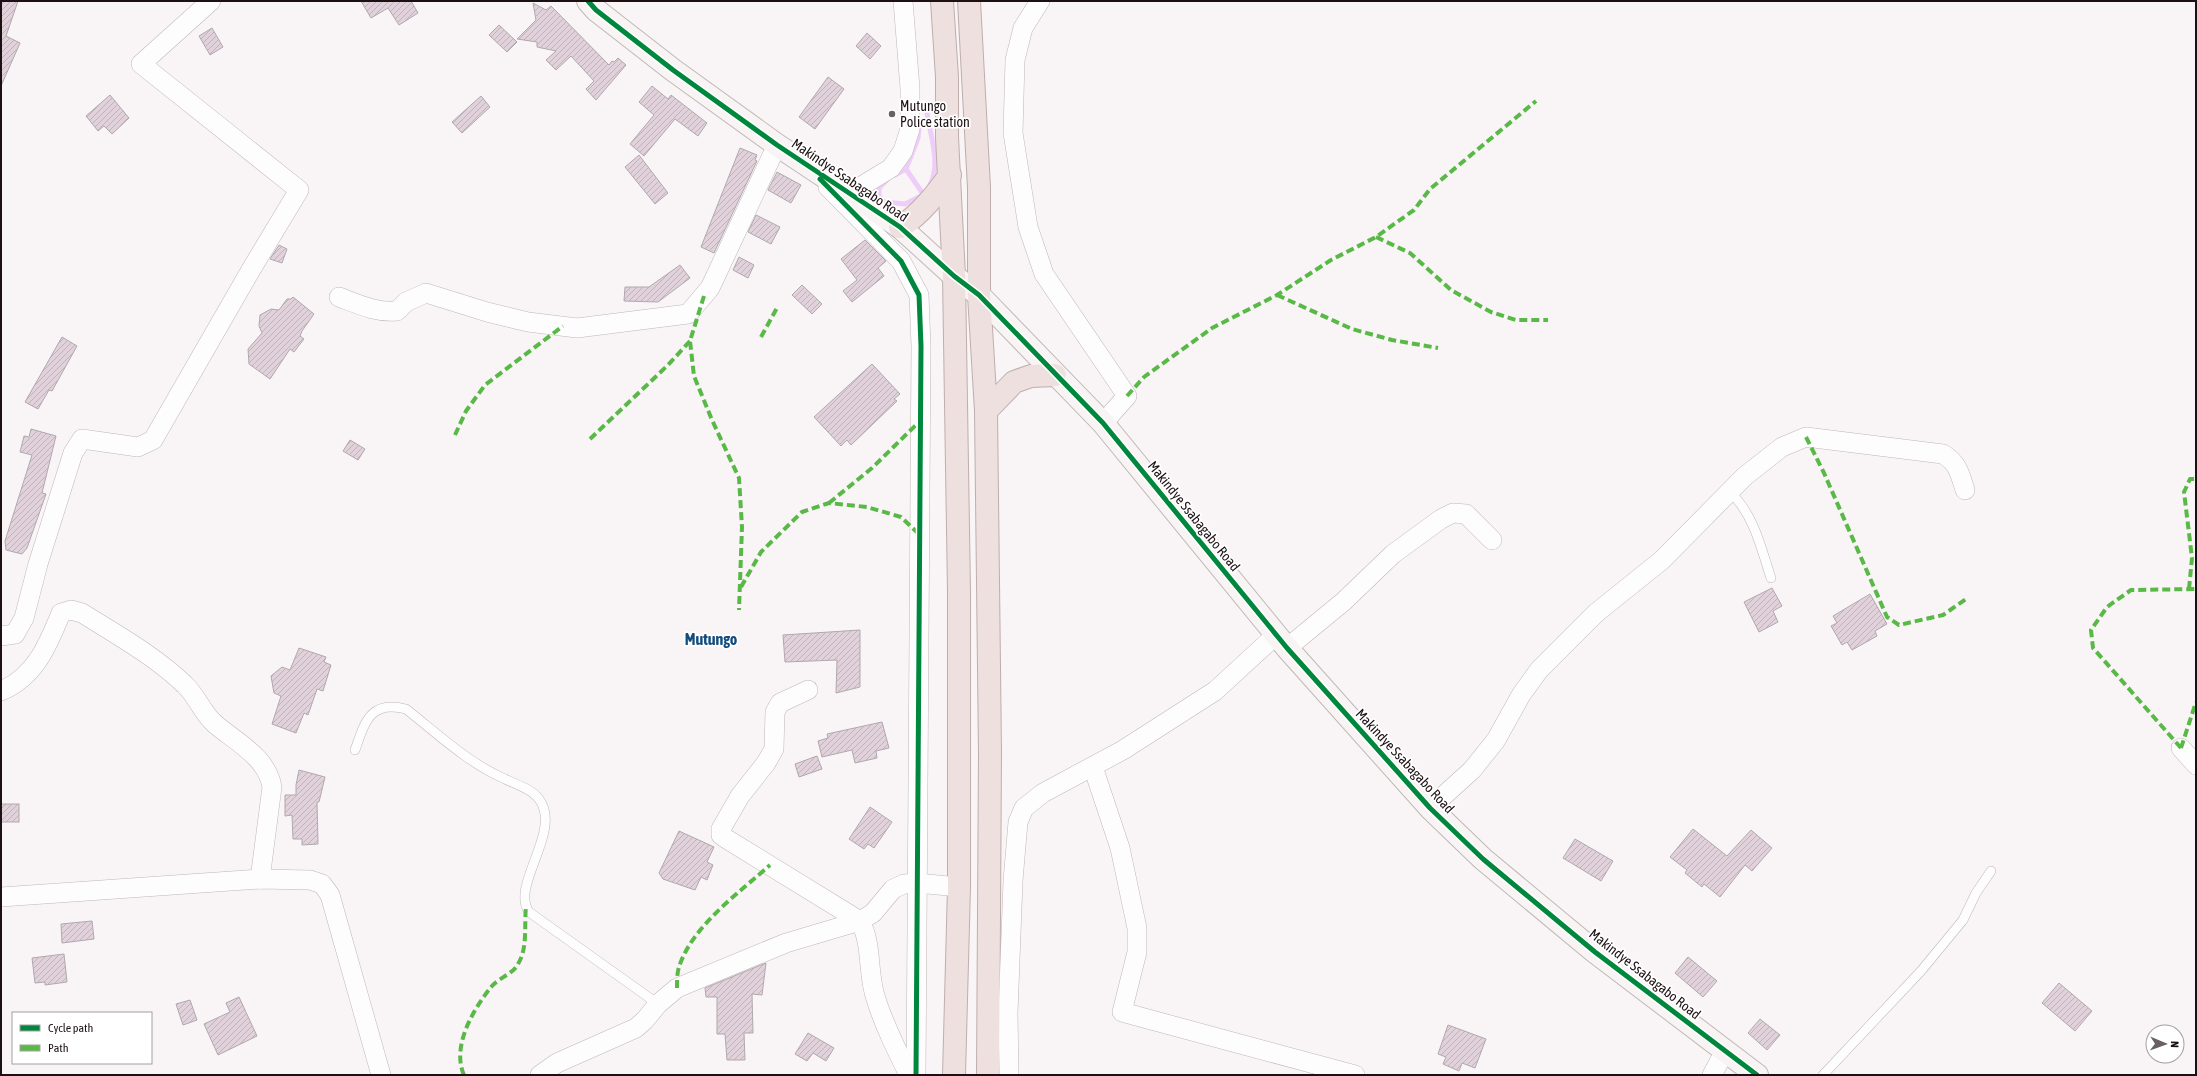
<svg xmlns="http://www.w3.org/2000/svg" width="2197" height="1076" font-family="'Asap Condensed',sans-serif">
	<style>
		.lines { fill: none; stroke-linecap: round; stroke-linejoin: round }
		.stream { stroke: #efcdf9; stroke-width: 5 }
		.building { fill: url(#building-hatch); stroke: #b0a9ac }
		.lane-casing { stroke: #c0b7b9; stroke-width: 10 }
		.street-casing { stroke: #c0b7b9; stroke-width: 20 }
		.secondary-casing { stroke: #c0b7b9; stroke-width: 24 }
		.highway-casing { stroke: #bfaead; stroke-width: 24 }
		.lane { stroke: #fefdfe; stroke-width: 9 }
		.street { stroke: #fefdfe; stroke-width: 19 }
		.secondary { stroke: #f9f4f4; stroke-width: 22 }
		.highway { stroke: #eee0de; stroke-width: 22 }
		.quiet { stroke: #58b947; stroke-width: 4; stroke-dasharray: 8 4; stroke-linecap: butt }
		.cycleway-casing { stroke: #fff; stroke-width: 8 }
		.cycleway { stroke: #00873e; stroke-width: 5 }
		.poi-dot { fill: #696062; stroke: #fff; stroke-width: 1.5 }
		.labels { text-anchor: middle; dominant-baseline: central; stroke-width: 3.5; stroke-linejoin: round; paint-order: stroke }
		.poi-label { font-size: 14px; fill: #1c1013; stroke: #fff; text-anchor: start }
		.street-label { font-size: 14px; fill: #1c1013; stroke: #fff }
		.quarter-label { font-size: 16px; font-weight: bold; fill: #144c7d; stroke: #fff }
	</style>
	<defs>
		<pattern id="building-hatch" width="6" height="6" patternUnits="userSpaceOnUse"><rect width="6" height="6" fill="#e0d1da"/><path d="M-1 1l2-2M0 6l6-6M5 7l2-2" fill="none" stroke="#c0b2ba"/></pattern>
	</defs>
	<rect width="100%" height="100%" fill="#f9f4f5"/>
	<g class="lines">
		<g class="stream">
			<path d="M 926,105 C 928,131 943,163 929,187"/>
			<path d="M 906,169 L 923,194"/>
			<path d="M 895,175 L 906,169 L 918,138 L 919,128"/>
			<path d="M 888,179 L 879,188 L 879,196 L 884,202 L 905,204 L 921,196"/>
		</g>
	</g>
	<g class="building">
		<path d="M 1,1 L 18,1 L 6,36 L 20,43 L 1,86 Z"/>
		<path d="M 361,1 L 411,1 L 418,13 L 399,25 L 388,8 L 371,18 Z"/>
		<path d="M 533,3 L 546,10 L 551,6 L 609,65 L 612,61 L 614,62 L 618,58 L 626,65 L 596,100 L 586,89 L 594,81 L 571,56 L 556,70 L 546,60 L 556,51 L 537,47 L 537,42 L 517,39 L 536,20 Z"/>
		<path d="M 499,25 L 517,42 L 507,52 L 489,35 Z"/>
		<path d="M 212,28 L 223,47 L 210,55 L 199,36 Z"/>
		<path d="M 867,33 L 881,46 L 870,59 L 856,46 Z"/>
		<path d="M 828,77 L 844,89 L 815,129 L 799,117 Z"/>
		<path d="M 652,86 L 668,99 L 671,95 L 707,123 L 698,136 L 675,119 L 644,156 L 630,144 L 654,115 L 639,102 Z"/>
		<path d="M 110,95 L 129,118 L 112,134 L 104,126 L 98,131 L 86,116 Z"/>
		<path d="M 481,96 L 490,107 L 462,133 L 452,122 Z"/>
		<path d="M 740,148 L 757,155 L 755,160 L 757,161 L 714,253 L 701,247 Z"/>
		<path d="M 639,155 L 668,193 L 655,204 L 625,167 Z"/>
		<path d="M 777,172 L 801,185 L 791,203 L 768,190 Z"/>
		<path d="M 756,215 L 780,227 L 771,244 L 748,232 Z"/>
		<path d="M 865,240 L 886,261 L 878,268 L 884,276 L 852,302 L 843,291 L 857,280 L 841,259 Z"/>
		<path d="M 279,245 L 287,249 L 282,263 L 270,259 Z"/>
		<path d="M 739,257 L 754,265 L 748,278 L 733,270 Z"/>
		<path d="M 680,265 L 690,278 L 658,302 L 624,301 L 625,287 L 649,287 Z"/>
		<path d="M 802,285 L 822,304 L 812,314 L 792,295 Z"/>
		<path d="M 293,297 L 314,314 L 302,331 L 300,336 L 304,339 L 294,352 L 290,349 L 270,379 L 249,364 L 248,349 L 262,333 L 259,326 L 260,315 L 271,309 L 279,310 L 287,299 L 291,299 Z"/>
		<path d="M 62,337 L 77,346 L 52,391 L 49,390 L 38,409 L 25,402 Z"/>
		<path d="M 872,364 L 900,394 L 894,399 L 897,401 L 851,445 L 847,440 L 841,446 L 814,417 Z"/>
		<path d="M 31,429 L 56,436 L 42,493 L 46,494 L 27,548 L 22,554 L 6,550 L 5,541 L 32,455 L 20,452 L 24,436 L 29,437 Z"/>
		<path d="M 350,440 L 365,449 L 358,460 L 343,451 Z"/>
		<path d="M 1772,588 L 1782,606 L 1773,611 L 1778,622 L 1759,632 L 1744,602 Z"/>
		<path d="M 1870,594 L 1887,624 L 1875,631 L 1877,636 L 1852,650 L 1847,642 L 1842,645 L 1831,626 L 1837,623 L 1833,616 Z"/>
		<path d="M 860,630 L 860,687 L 836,693 L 837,660 L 785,662 L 783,635 Z"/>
		<path d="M 299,648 L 326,657 L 324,662 L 331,665 L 323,691 L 317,689 L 308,715 L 304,713 L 296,733 L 272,724 L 281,696 L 274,693 L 271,676 L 282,667 L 290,670 Z"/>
		<path d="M 882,722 L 889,748 L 876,751 L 877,758 L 855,763 L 852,750 L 822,757 L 818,741 L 828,738 L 827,734 Z"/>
		<path d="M 817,756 L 822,769 L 799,777 L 795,764 Z"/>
		<path d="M 299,770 L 325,777 L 319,802 L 317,802 L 318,844 L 302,845 L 302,839 L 293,839 L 292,815 L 285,816 L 285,795 L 296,795 L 296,785 Z"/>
		<rect x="1" y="804" width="18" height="18"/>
		<path d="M 870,807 L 892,822 L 874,848 L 868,844 L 864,849 L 849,839 Z"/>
		<path d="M 1693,829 L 1727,856 L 1751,830 L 1772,848 L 1752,871 L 1745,865 L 1720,897 L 1704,884 L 1702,887 L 1685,873 L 1687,870 L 1670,857 Z"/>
		<path d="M 679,831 L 714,847 L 707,862 L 713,865 L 707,880 L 701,877 L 695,890 L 663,879 L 659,873 Z"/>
		<path d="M 1575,839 L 1613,861 L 1601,881 L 1563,858 Z"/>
		<path d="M 92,921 L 94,939 L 62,943 L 61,924 Z"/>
		<path d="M 64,954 L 67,982 L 45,985 L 45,982 L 35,983 L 32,958 Z"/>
		<path d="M 1688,957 L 1717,981 L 1703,997 L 1675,973 Z"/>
		<path d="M 766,963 L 762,995 L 752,994 L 753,1033 L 744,1033 L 745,1060 L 727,1060 L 725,1034 L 717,1034 L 717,997 L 706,997 L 705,988 Z"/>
		<path d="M 2059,983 L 2092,1011 L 2075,1031 L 2042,1003 Z"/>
		<path d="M 239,997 L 257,1036 L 218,1055 L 204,1024 L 230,1012 L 226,1003 Z"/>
		<path d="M 190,1000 L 197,1020 L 183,1025 L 176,1004 Z"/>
		<path d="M 1760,1019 L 1780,1035 L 1767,1050 L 1748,1033 Z"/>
		<path d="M 1448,1025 L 1486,1039 L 1475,1068 L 1462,1063 L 1459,1071 L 1443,1064 L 1446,1057 L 1438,1054 Z"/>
		<path d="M 808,1033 L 834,1048 L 826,1061 L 813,1053 L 807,1061 L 795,1054 Z"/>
	</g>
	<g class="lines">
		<defs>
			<g id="lane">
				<path d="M 1731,493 C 1754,515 1761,548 1771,578"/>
				<path d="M 355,750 C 365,722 370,700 406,709 C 438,734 468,763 505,779 C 515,784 532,789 539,799 C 563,831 510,885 529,912 L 658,1004"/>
				<path d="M 1823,1075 L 1921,971 L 1963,920 L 1976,893 L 1991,871"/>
			</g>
			<g id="street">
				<path d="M 1040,1 L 1023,28 L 1015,60 L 1013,133 L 1028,227 L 1044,274 L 1127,396 L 1103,423"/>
				<path d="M 828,187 L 901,261 L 919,295 L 921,346 L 916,1075"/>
				<path d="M 850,193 L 891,168 L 903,151 L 910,129 L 910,88 L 903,1"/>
				<path d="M 339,297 C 358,304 376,313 397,311 L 406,302 L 426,293 L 487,312 L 528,322 L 577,328 L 688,314 L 710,288 L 777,145"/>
				<path d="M 1,636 L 15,634 L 24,618 L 38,564 L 73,453 L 82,439 L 138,447 L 153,440 L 252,268 L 299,190 L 141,64 L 211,1"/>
				<path d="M 1287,648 L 1343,602 L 1393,554 L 1441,519 L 1453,513 L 1466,514 L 1492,540"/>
				<path d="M 808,690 L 780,703 L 775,712 L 774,749 L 766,763 L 740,796 L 721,829 L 721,835 L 725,838 L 860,921 C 873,945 867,974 876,999 C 884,1025 897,1051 909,1075"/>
				<path d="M 1,691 C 35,677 48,645 61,613 L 71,610 L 82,613 C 117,635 155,656 185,685 C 197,696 202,713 215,724 C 236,742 267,757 272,787 L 260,879"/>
				<path d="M 2181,748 L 2196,765"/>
				<path d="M 1093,767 L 1120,848 L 1137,928 L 1137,952 L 1122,1012 L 1355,1075"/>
				<path d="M 1430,808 L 1472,770 L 1496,740 L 1521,695 L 1539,670 L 1596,613 L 1662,560 L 1745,476 L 1782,447 L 1806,437 L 1943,454 C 1958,463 1960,474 1965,490"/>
				<path d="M 1,897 L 260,879 L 310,880 L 322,884 L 330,895 L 381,1075"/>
				<path d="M 540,1075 L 557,1063 L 636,1028 L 645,1020 L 658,1004 L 677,988 L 786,943 L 860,921 L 873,913 L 893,889 L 904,884 L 917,883 L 959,887"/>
				<path d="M 1009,1075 L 1008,1013 L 1013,881 L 1018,822 L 1024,808 L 1043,793 L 1123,750 L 1215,691 L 1276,635"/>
				<path d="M 1712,1075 L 1725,1051"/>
			</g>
			<path id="secondary" d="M 588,1 L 596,10 L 673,70 L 777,145 L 900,227 L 954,276 L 979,295 L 1103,423 L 1287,648 L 1430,808 L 1483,859 L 1595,952 L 1757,1075"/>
			<g id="highway">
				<path d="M 942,1 L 947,77 L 947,137 L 954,276 L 959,592 L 959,887 L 954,1075"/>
				<path d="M 969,1 L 979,188 L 979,295 L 986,411 L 990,753 L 988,1075"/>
				<path d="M 900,227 C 920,215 936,194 950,175"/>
				<path d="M 986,411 L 1014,382 L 1031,376 L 1055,375"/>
			</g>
		</defs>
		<use href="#lane" class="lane-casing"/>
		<use href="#street" class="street-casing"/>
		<use href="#secondary" class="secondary-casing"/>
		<use href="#highway" class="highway-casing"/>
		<use href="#lane" class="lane"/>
		<use href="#street" class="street"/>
		<use href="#secondary" class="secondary"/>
		<use href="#highway" class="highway"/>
		<g class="quiet">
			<path d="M 1376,237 L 1410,253 L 1451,290 L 1491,312 L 1516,320 L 1548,320"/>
			<path d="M 1277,295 L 1352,329 L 1392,340 L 1438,348"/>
			<path d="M 704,296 L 690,341 L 694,376 L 712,420 L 739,478 L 742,527 L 739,610"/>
			<path d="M 761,337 L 778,306"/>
			<path d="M 1127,396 L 1144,377 L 1212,328 L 1277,295 L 1331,260 L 1376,237 L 1414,210 L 1430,189 L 1536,101"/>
			<path d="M 455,435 L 466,411 L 485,385 L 563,326"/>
			<path d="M 1806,437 L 1824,473 L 1887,617 L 1899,625 L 1943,615 L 1966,599"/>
			<path d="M 590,439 L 668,365 L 690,341"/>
			<path d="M 829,503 L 872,468 L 920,421"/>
			<path d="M 741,587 L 761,552 L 802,512 L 829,503 L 867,507 L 901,517 L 920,535"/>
			<path d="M 2189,589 L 2192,558 L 2184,492 L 2190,479 L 2196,479"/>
			<path d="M 2181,748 L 2093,648 L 2091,630 L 2107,607 L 2131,590 L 2196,589"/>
			<path d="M 2181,748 L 2196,702"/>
			<path d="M 677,988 C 677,981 677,973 679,967 C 692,926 740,892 770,865"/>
			<path d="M 464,1075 C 451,1046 474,1008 492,986 C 499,978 514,973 518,964 C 528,948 524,925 526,907"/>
		</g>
		<defs>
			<g id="cycleway">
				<path d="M 588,1 L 596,10 L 673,70 L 777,145 L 900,227 L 954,276 L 979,295 L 1103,423 L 1287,648 L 1430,808 L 1483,859 L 1595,952 L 1757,1075"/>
				<path d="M 820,179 L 901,261 L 919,295 L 921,346 L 916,1075"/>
			</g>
		</defs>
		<use href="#cycleway" class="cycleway-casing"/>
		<use href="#cycleway" class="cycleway"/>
	</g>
	<circle class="poi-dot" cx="892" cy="114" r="4"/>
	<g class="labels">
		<g class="poi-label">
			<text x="900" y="106">Mutungo<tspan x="900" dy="16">Police station</tspan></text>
		</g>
		<g class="street-label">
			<text transform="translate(850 180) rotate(34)">Makindye Ssabagabo Road</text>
			<text transform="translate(1194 516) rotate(51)">Makindye Ssabagabo Road</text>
			<text transform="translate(1405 761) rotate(47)">Makindye Ssabagabo Road</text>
			<text transform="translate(1645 974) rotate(38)">Makindye Ssabagabo Road</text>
		</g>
		<g class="quarter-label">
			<text x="711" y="639">Mutungo</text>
		</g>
	</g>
	<rect width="2197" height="1076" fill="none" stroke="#1c1013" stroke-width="4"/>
	<rect x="12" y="1012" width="140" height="52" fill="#ffffff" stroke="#a49fa1"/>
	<rect x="20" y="1025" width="20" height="6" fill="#00873e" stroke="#a49fa1"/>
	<text x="48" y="1032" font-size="12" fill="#1c1013">Cycle path</text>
	<rect x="20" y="1045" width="20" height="6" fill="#58b947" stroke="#a49fa1"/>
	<text x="48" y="1052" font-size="12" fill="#1c1013">Path</text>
	<g transform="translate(2165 1044) rotate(92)"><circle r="19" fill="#ffffff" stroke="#a49fa1"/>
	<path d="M0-3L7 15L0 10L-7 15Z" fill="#696062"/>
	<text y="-6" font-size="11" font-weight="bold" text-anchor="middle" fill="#1c1013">N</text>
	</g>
</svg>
